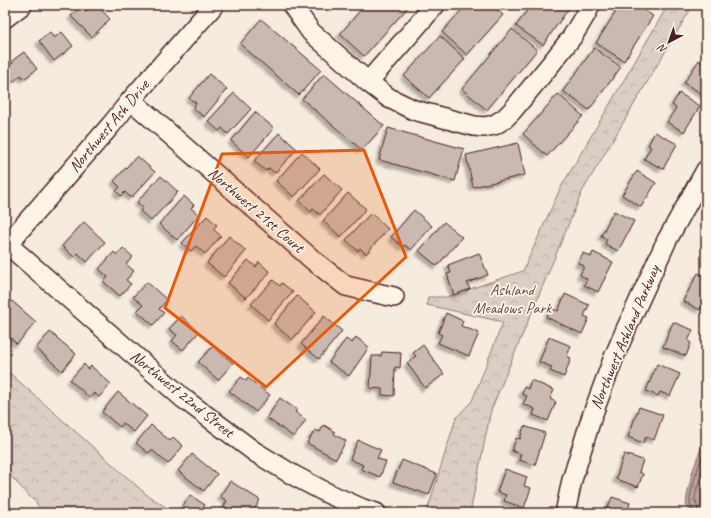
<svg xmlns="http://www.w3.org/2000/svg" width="711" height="518" font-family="Caveat,sans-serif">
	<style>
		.forest { fill: url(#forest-crowns); stroke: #927678 }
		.water { fill: url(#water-ripples); stroke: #8c6e70 }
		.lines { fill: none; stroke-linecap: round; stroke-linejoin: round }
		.shore { stroke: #765459; stroke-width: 1 }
		.building { fill: #cab9b1; stroke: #4a1f2b; filter: url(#shadow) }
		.minor-casing { stroke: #4a1f2b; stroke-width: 22 }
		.minor { stroke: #fcf5e5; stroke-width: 19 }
		.marked { fill: #e8590c; fill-opacity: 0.2; stroke: #e8590c; stroke-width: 3; stroke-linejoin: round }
		.labels { text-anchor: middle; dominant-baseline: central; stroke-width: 3.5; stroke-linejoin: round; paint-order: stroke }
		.street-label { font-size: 16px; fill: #4a1f2b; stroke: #fcf5e5 }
		.park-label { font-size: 16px; fill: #6e4b51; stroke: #fcf5e5 }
	</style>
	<defs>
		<pattern id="forest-crowns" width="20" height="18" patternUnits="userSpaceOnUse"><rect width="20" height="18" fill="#dbcec4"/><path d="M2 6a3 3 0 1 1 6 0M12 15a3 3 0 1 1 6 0" fill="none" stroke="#bdb0a9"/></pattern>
		<pattern id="water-ripples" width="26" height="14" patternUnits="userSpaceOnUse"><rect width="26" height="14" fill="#b8a39e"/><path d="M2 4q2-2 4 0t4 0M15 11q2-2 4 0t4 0" fill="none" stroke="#988481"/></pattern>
		<filter id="shadow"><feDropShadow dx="-3.5" dy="3.5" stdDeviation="1" flood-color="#0004"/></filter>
	</defs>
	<rect width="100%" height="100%" fill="#f5ecde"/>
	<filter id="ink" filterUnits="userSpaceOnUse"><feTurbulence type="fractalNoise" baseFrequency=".025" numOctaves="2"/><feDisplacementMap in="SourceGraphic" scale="8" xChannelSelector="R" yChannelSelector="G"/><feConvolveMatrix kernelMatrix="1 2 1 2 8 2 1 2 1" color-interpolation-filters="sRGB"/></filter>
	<g filter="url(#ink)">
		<g class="forest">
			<path d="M 668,5 L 694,5 L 690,10 L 582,192 L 491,410 L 470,513 L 434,513 L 427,511 L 456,418 L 472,401 L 503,322 L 427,305 L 428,297 L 446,297 L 523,271 L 560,189 Z"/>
			<path d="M 5,369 L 147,495 L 175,513 L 45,513 L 5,470 Z"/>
		</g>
		<path class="water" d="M 706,434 L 706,513 L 692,513 L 686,505 L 687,496 L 692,473 Z"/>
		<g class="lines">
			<g class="shore">
				<path d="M 694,513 C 694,509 691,508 690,504 C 688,495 702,456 706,446"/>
				<path d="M 699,513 C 699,508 696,505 695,500 C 695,490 703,471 706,461"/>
			</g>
		</g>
		<g class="building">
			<path d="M 92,5 L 97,5 L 110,19 L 92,37 L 71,16 L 82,6 L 86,11 Z"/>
			<path d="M 365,5 L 410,5 L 364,56 L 340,34 Z"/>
			<path d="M 466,5 L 492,5 L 503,15 L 467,55 L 442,32 Z"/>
			<path d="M 531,5 L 571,5 L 543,45 L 516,26 Z"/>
			<path d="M 620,5 L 636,5 L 653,16 L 624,61 L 596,43 Z"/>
			<path d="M 261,19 L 321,70 L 299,95 L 240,44 Z"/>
			<path d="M 512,29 L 537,50 L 487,110 L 462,89 Z"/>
			<path d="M 50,32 L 54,38 L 62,32 L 73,46 L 54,61 L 39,41 Z"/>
			<path d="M 440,36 L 465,59 L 429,98 L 404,76 Z"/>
			<path d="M 594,48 L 621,67 L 589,110 L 563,91 Z"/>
			<path d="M 24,52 L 37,69 L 24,79 L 21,75 L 13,82 L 5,72 L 5,69 L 13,63 L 12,61 Z"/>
			<path d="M 706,58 L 706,92 L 704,95 L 684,83 L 699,60 L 703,63 Z"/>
			<path d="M 209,74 L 227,89 L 204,117 L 193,108 L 196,103 L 189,98 Z"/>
			<path d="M 324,74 L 384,126 L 362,150 L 302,99 Z"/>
			<path d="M 234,93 L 251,109 L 228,134 L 222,128 L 219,131 L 208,121 Z"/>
			<path d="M 679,93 L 700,106 L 684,132 L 667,122 L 676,108 L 672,105 Z"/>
			<path d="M 558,94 L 583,116 L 547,156 L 523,134 Z"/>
			<path d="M 255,112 L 274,128 L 249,157 L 231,141 Z"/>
			<path d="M 388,128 L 464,149 L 455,181 L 379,160 Z"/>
			<path d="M 655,132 L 677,144 L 663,169 L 644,159 L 651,147 L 648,145 Z"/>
			<path d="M 279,133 L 297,149 L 275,173 L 269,168 L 266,171 L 254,161 Z"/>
			<path d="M 518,143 L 525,175 L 473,187 L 466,155 Z"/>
			<path d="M 302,152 L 320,169 L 294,197 L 276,181 Z"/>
			<path d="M 137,156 L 155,172 L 131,198 L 125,192 L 121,196 L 116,191 L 120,187 L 114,181 Z"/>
			<path d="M 637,171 L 656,183 L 641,207 L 622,195 Z"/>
			<path d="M 324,174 L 342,190 L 320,215 L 313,209 L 311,212 L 299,201 Z"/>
			<path d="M 161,176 L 178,192 L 151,221 L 140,211 L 143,208 L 137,202 Z"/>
			<path d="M 348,193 L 366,209 L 341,237 L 323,221 Z"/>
			<path d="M 184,196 L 194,205 L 191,208 L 199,215 L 177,240 L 159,224 Z"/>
			<path d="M 414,210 L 432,226 L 411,250 L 405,245 L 403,247 L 391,237 Z"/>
			<path d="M 614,211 L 634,221 L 618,251 L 605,244 L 607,239 L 601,236 Z"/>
			<path d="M 371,213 L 388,229 L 366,254 L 360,248 L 358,251 L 346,240 Z"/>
			<path d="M 207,216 L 217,225 L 213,229 L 221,236 L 205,254 L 196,246 L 191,251 L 182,243 Z"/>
			<path d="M 84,222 L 105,242 L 87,262 L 78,253 L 74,257 L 62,246 Z"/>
			<path d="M 444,222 L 462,237 L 437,266 L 419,251 Z"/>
			<path d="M 229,236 L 246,251 L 224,277 L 207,263 Z"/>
			<path d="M 123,248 L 133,257 L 126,264 L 134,271 L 126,280 L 131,284 L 120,296 L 104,282 L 108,277 L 99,269 L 114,252 L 117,255 Z"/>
			<path d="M 593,252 L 613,262 L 598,292 L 584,285 L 587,279 L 580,275 L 584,266 L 578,263 L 583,253 L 591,257 Z"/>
			<path d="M 479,253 L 488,275 L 467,283 L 470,289 L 454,295 L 447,274 L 451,273 L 448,265 Z"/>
			<path d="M 248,260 L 256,267 L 259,262 L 270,272 L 246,298 L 228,283 Z"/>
			<path d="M 698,273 L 706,277 L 706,299 L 700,310 L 683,301 Z"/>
			<path d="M 273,280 L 280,286 L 282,283 L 293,292 L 268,320 L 251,304 Z"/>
			<path d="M 147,282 L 167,300 L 159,309 L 164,313 L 153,325 L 137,311 L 143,305 L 133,297 Z"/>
			<path d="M 565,294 L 589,305 L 584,316 L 589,318 L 582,334 L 546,317 L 551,308 L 558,311 Z"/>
			<path d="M 297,296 L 316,312 L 292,340 L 274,324 Z"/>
			<path d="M 12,301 L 36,322 L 17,344 L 5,333 L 5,309 Z"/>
			<path d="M 446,313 L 463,321 L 461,326 L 479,333 L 469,356 L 438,343 L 442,335 L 438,333 Z"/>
			<path d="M 181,316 L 199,332 L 183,350 L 172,341 L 177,335 L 169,329 Z"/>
			<path d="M 324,316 L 342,331 L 319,359 L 301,344 Z"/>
			<path d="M 673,322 L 693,330 L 688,341 L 691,343 L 686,356 L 663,347 Z"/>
			<path d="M 50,332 L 76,354 L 62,371 L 36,348 Z"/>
			<path d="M 356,337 L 369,347 L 349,376 L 329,362 L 346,339 L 352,343 Z"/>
			<path d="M 549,337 L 571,346 L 567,356 L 571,358 L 564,377 L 550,371 L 552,367 L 539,362 Z"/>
			<path d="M 423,345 L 444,374 L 425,388 L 407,363 L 416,356 L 413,353 Z"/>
			<path d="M 213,346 L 233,363 L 218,380 L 198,362 Z"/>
			<path d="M 382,352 L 401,353 L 400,368 L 395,367 L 394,396 L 382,395 L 382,389 L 370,388 L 372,356 L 381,356 Z"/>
			<path d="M 84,364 L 88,369 L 91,366 L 111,384 L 99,397 L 94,393 L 90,398 L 70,380 Z"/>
			<path d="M 657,364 L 680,374 L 670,396 L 660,392 L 658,396 L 646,391 Z"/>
			<path d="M 241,377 L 246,381 L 248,378 L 270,395 L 256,412 L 229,391 Z"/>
			<path d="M 531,380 L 554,390 L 550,399 L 556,402 L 548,421 L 533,415 L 535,409 L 523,404 L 527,396 L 522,394 L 524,387 L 528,389 Z"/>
			<path d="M 118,392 L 147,416 L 134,432 L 123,423 L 120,427 L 102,412 Z"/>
			<path d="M 280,398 L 297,410 L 295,412 L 306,420 L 294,437 L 267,418 Z"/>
			<path d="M 639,407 L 663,415 L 654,440 L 646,437 L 643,443 L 628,437 Z"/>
			<path d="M 151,425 L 170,441 L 173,437 L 183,446 L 168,464 L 152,450 L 148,453 L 136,443 Z"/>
			<path d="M 324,425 L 335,432 L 334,434 L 346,441 L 336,459 L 307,443 L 315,430 L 320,432 Z"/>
			<path d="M 524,426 L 545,433 L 535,465 L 519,460 L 521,454 L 512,451 L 516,438 L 520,439 Z"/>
			<path d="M 358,440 L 381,450 L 377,458 L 386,462 L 380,477 L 361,469 L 363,465 L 350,459 Z"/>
			<path d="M 192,454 L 217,474 L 204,491 L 178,471 Z"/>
			<path d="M 624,454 L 643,460 L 639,472 L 643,474 L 638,487 L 616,479 Z"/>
			<path d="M 402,460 L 437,474 L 429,495 L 393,482 Z"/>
			<path d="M 505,469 L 527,477 L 524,486 L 531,488 L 524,508 L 504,501 L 506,495 L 497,492 Z"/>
			<path d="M 230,481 L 260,500 L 252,513 L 235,513 L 224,506 L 227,501 L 220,496 Z"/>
			<path d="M 190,495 L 205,505 L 199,513 L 192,513 L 182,507 Z"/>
			<path d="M 612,497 L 630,503 L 627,513 L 606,513 Z"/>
			<path d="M 5,502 L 15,511 L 17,513 L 5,513 Z"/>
		</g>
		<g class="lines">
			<defs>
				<g id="minor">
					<path d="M 292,5 L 311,32 L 368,82 L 389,98 L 414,110 L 474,126 L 484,127 L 494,125 L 504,119 L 512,111 L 550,65 L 572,37 L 587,12 L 590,5"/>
					<path d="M 5,18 L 22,5"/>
					<path d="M 368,82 L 435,5"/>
					<path d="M 131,100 L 314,261 L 346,286 L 394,297"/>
					<path d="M 7,244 L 184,399 L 255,452 L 293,475 L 329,494 L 363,509 L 376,513"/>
					<path d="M 5,247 L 111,125 L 131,100 L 214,5"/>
					<path d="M 565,513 L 572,480 L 592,416 L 614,357 L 627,327 L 667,240 L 706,170"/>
				</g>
			</defs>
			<use href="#minor" class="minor-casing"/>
			<use href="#minor" class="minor"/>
		</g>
	</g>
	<path class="marked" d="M 364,150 L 406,257 L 266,387 L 165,308 L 222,154 Z"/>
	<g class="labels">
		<g class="street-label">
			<text transform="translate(109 126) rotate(-50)">Northwest Ash Drive</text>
			<text transform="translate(256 210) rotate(41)">Northwest 21st Court</text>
			<text transform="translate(625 337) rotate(-67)">Northwest Ashland Parkway</text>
			<text transform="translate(182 394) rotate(39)">Northwest 22nd Street</text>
		</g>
		<g class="park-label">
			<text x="512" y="290">Ashland<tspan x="512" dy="18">Meadows Park</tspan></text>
		</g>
	</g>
	<rect width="711" height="518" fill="none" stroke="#fcf5e5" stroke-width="20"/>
	<rect x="10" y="10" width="691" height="498" fill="none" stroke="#4a1f2b" stroke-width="1.5" filter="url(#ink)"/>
	<g transform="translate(669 42) rotate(221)" stroke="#fcf5e5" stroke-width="3" paint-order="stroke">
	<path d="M0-3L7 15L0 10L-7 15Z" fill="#4a1f2b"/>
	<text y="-6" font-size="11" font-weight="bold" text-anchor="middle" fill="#4a1f2b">N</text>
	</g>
</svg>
